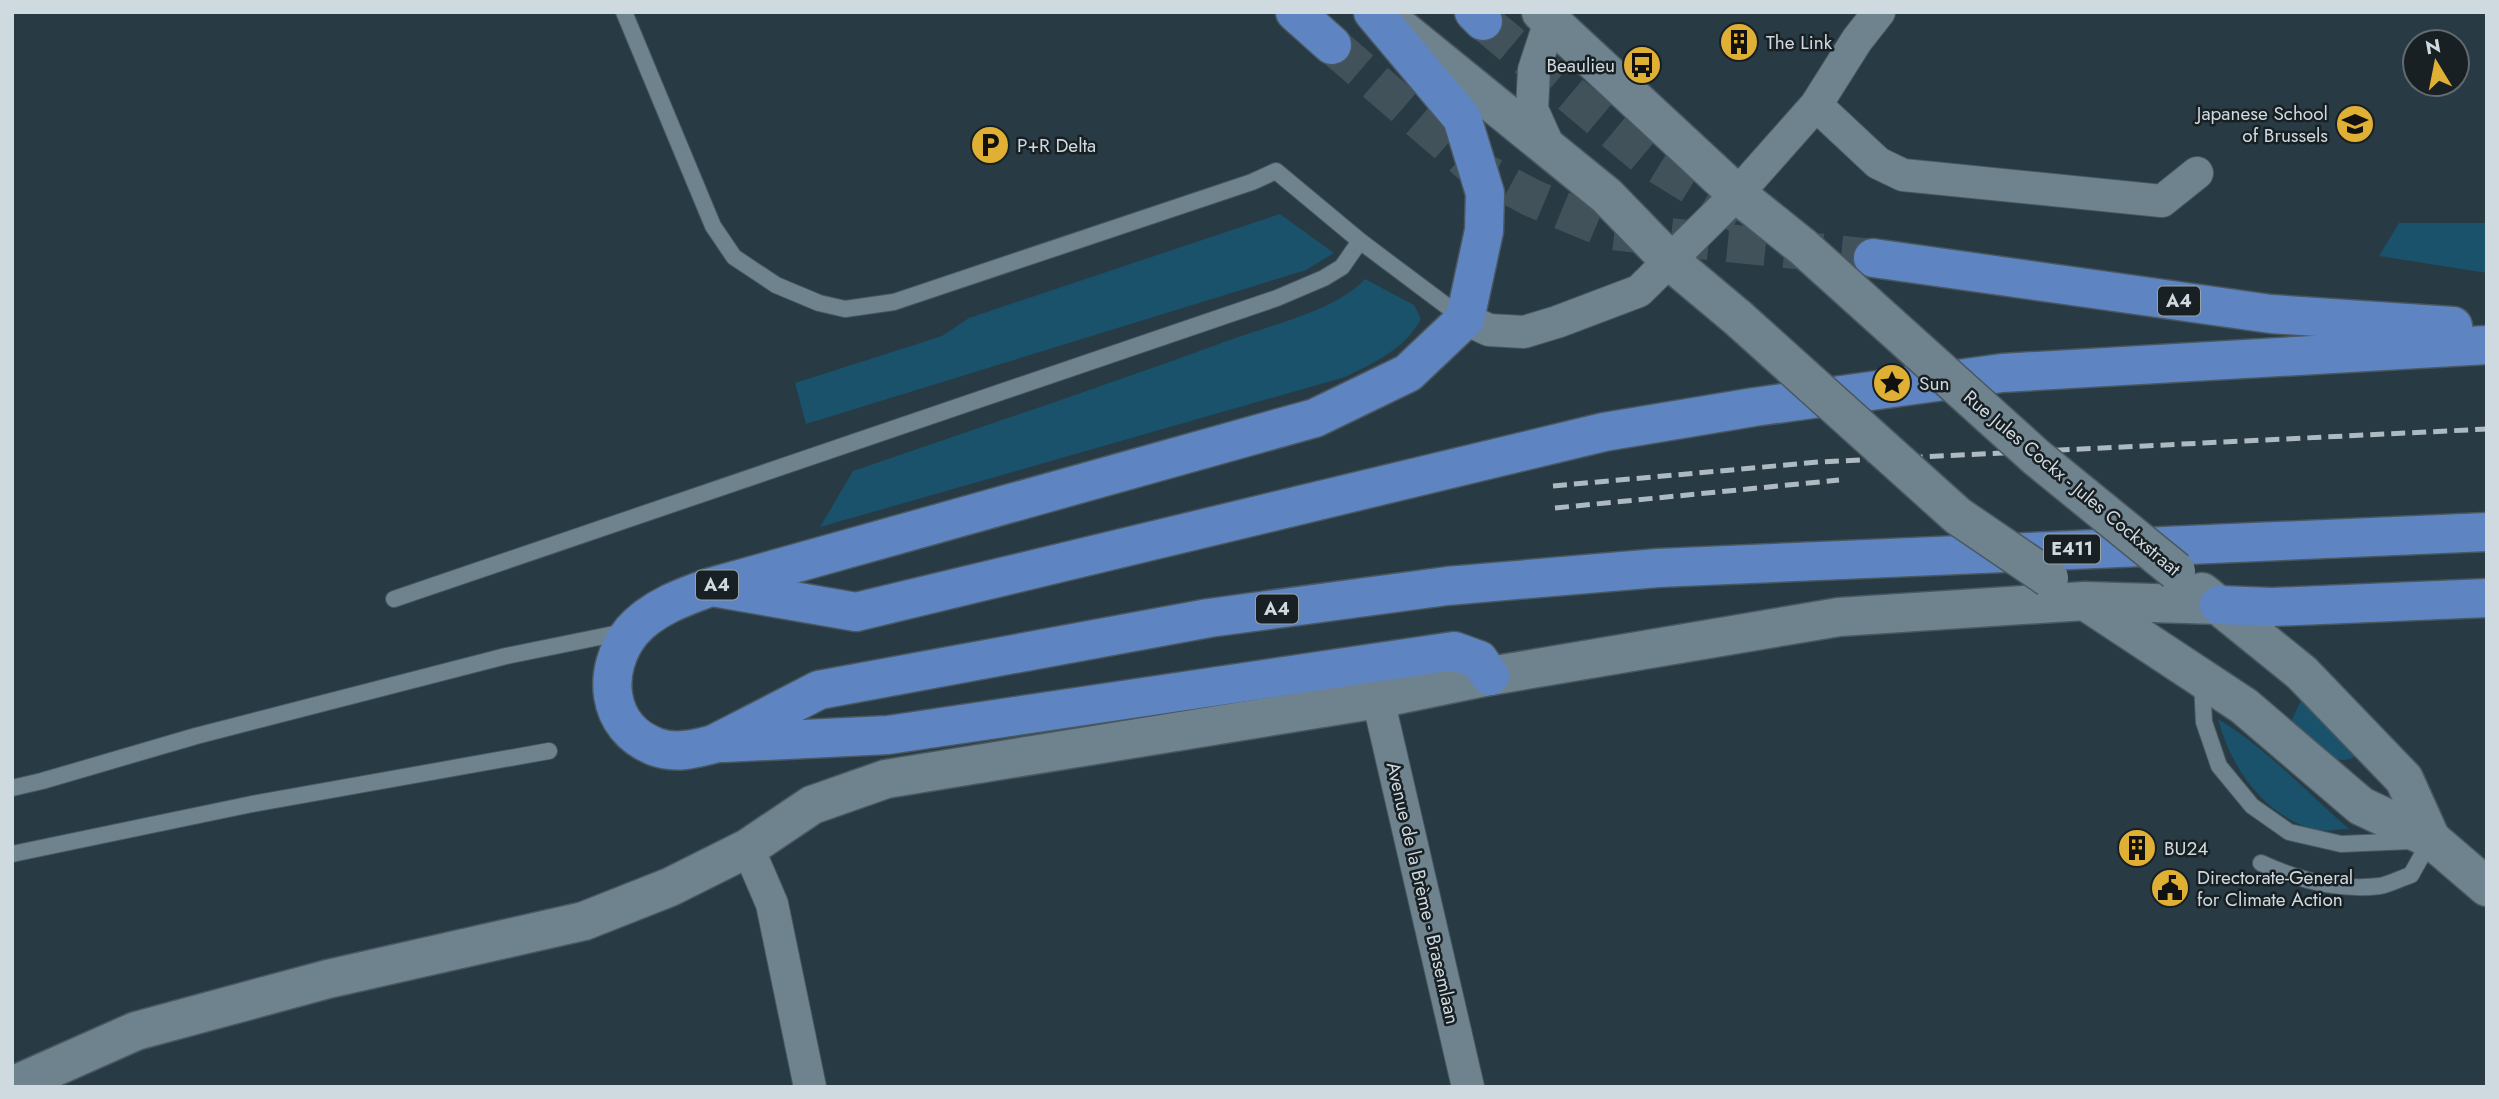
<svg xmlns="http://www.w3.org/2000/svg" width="2499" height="1099" font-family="Jost,sans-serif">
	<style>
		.green { fill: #19526a }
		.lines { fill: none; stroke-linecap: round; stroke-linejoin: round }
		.highway-tunnel { stroke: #41525b; stroke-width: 38; stroke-dasharray: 38 19; stroke-linecap: butt }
		.lane-casing { stroke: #495860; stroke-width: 18 }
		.street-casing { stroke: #495860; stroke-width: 34 }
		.secondary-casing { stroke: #495860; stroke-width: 41 }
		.highway-casing { stroke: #495860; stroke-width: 41 }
		.lane { stroke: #6f838e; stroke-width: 16 }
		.street { stroke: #6f838e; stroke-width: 32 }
		.secondary { stroke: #6f838e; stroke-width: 38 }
		.highway { stroke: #5e85c2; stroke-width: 38 }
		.rail { stroke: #aebac1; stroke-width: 5; stroke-dasharray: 14 7; stroke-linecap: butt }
		.secondary-bridge-casing { stroke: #495860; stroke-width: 41; stroke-linecap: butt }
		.secondary-bridge { stroke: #6f838e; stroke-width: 38 }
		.labels { text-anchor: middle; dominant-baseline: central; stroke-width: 5; stroke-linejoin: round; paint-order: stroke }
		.shield { fill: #182024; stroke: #98a2a8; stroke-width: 2 }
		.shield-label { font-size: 18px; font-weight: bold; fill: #cfdae0 }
		.poi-label { font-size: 19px; fill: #cfdae0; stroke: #182024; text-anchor: start }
		.street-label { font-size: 19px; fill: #cfdae0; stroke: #182024 }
	</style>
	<rect width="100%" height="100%" fill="#283a43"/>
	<g class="green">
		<path d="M 1280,214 L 1334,253 L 1306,270 L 806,424 L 795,383 L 942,336 L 969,318 Z"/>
		<path d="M 2399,223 L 2487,223 L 2487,273 L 2379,256 Z"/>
		<path d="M 1365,279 L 1414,305 L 1421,319 C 1404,350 1375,362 1345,377 L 820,527 L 853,471 C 980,427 1108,385 1235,338 C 1273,325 1338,309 1365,279 Z"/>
		<path d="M 2305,692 L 2355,748 L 2354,757 C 2332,770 2306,739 2289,726 Z"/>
		<path d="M 2218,719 C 2266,748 2307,792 2349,829 C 2339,829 2326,832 2316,830 C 2264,816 2231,768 2218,719 Z"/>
	</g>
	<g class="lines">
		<g class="highway-tunnel">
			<path d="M 1483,21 L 1644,156 L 1754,224"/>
			<path d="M 1332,45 L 1474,167 L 1532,198 L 1611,231 L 1873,258"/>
		</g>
		<defs>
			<g id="lane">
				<path d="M 624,12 L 713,226 L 734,257 L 776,285 L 819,303 L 845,309 L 894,302 L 1252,182 L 1276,171 L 1360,241 L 1464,319"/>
				<path d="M 394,599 L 1277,298 L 1324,278 L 1342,267 L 1360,241"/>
				<path d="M 2202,683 L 2204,722 L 2219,766 L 2252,806 L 2289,832 L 2341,844 L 2411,841"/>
				<path d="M 12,788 L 42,781 L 196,736 L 506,656 L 624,632"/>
				<path d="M 12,854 L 252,804 L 549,751"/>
				<path d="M 2261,863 C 2298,880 2338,891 2380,886 C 2390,884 2401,878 2411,875 L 2431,839"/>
			</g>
			<g id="street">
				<path d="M 1816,105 L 1878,163 L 1903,175 L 2162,201 L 2197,173"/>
				<path d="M 1549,147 L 1532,109 L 1534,70 L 1553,12"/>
				<path d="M 1465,319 L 1489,330 L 1524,332 L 1557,322 L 1639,291 L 1737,194 L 1816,105 L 1857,40 L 1879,12"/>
				<path d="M 1378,699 L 1468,1087"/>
				<path d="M 748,848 L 772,904 L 810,1087"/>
			</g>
			<g id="secondary">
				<path d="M 1541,12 L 1737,194 L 1803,247"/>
				<path d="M 1394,23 L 1607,196 L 1670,261 L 1738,318"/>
				<path d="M 2202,592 L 2302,673 L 2404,779 L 2431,839"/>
				<path d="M 2085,601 L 2244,706 L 2361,806 L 2431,839 L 2487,887"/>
				<path d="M 12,1086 L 136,1031 L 328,979 L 584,921 L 670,887 L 748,848 L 812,805 L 886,779 L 1378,699 L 1490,676 L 1839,617 L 2085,601 L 2219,605"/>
			</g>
			<g id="highway">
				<path d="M 1295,12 L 1332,45"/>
				<path d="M 1373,12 L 1462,118 L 1485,193 L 1484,231 L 1465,319 L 1408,373 L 1315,418 L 711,587 C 683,597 652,608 632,631 C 601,669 605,728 656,747 C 675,754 695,749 714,744 L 819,690 L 1209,618 L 1447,586 L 1658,568 L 2487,532"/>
				<path d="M 1474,12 L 1483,21"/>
				<path d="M 1873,258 L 2271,314 L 2453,326"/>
				<path d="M 718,588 L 856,612 L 1604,432 L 1754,407 L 2002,373 L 2487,345"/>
				<path d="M 2219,605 L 2272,607 L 2487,598"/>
				<path d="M 723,743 L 888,735 L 1454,651 L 1479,660 L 1490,676"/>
			</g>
		</defs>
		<use href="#lane" class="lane-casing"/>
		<use href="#street" class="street-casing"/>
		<use href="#secondary" class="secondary-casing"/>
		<use href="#highway" class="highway-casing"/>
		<use href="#lane" class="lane"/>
		<use href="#street" class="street"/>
		<use href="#secondary" class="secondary"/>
		<use href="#highway" class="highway"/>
		<g class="rail">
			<path d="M 1553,486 L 1819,462 L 2487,429"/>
			<path d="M 1555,508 L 1839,480"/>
		</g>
		<defs>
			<g id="secondary-bridge">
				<path d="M 1803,247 L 2036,457 L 2176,571"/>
				<path d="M 1738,318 L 1958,516 L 2049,578"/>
			</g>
		</defs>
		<use href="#secondary-bridge" class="secondary-bridge-casing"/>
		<use href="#secondary-bridge" class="secondary-bridge"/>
	</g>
	<defs>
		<symbol id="building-disc" viewBox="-11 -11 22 22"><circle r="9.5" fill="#dfb034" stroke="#182024"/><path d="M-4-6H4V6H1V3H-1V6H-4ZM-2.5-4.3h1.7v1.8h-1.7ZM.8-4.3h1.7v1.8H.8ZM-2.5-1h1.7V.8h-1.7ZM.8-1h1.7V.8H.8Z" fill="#111"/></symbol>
		<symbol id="bus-disc" viewBox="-11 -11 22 22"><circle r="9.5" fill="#dfb034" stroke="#182024"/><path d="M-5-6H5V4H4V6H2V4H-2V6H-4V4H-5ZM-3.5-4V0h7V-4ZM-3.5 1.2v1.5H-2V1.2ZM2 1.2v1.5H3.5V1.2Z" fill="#111"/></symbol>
		<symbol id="school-disc" viewBox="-11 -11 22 22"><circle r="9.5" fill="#dfb034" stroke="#182024"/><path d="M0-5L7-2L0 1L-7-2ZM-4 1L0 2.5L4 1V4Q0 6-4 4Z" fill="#111"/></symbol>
		<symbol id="parking-disc" viewBox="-11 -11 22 22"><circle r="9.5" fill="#dfb034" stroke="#182024"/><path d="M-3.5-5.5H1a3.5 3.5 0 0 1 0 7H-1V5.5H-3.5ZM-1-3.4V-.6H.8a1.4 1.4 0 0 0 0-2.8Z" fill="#111"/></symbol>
		<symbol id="sight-disc" viewBox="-11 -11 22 22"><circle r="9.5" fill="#dfb034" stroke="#182024"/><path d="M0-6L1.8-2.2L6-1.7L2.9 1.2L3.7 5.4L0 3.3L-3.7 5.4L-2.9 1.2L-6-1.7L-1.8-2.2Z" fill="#111"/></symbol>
		<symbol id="civic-disc" viewBox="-11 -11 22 22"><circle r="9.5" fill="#dfb034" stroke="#182024"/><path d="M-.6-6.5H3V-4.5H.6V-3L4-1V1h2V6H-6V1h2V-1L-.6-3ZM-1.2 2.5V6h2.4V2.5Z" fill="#111"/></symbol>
	</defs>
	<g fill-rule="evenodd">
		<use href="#building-disc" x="1717" y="20" width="44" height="44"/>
		<use href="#bus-disc" x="1620" y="43" width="44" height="44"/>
		<use href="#school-disc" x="2333" y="102" width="44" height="44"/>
		<use href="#parking-disc" x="968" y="123" width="44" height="44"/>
		<use href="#sight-disc" x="1870" y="361" width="44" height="44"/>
		<use href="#building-disc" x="2115" y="826" width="44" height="44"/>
		<use href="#civic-disc" x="2148" y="866" width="44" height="44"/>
	</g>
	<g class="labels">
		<g class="shield">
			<rect x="2158" y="286.5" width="42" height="29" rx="5"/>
			<rect x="2044" y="534.5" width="56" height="29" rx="5"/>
			<rect x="696" y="570.5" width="42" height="29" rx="5"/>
			<rect x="1256" y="594.5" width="42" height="29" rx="5"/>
		</g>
		<g class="shield-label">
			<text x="2179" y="301">A4</text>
			<text x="2072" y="549">E411</text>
			<text x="717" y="585">A4</text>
			<text x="1277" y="609">A4</text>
		</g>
		<g class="poi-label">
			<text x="1766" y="42">The Link</text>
			<text x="1615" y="65" text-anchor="end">Beaulieu</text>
			<text x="2328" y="113" text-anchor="end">Japanese School<tspan x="2328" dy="22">of Brussels</tspan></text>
			<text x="1017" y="145">P+R Delta</text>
			<text x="1919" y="383">Sun</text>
			<text x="2164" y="848">BU24</text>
			<text x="2197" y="877">Directorate-General<tspan x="2197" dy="22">for Climate Action</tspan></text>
		</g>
		<g class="street-label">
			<text transform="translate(2072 483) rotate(40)">Rue Jules Cockx - Jules Cockxstraat</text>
			<text transform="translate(1423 893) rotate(77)">Avenue de la Brème - Brasemlaan</text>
		</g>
	</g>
	<rect width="2499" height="1099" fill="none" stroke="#cfdae0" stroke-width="28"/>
	<g transform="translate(2436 63) rotate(350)"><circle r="33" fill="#182024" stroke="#616a6f" stroke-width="2"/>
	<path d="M0-5L12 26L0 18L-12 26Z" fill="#dfb034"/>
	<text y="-10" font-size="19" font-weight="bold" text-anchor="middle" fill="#cfdae0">N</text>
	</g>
</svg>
